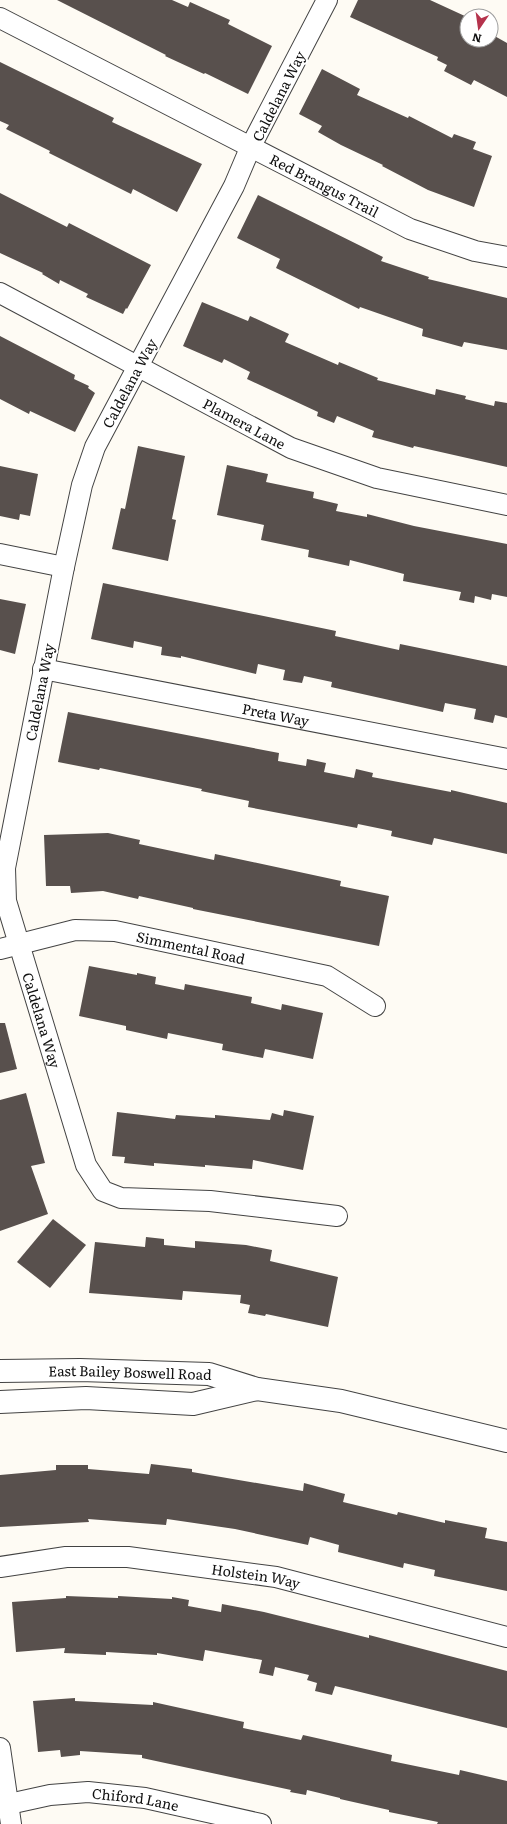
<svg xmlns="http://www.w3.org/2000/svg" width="507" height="1824" font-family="Literata,serif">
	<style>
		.building { fill: #58504d }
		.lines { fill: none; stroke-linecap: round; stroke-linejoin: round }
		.minor-casing { stroke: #434343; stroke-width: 22 }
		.tertiary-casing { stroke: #434343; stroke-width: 24 }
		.minor { stroke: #fff; stroke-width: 20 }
		.tertiary { stroke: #fff; stroke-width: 22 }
		.labels { text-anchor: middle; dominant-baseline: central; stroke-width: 4; stroke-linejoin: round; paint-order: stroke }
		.street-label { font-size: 14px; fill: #101010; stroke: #fff }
	</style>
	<rect width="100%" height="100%" fill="#fefbf4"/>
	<g class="building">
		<path d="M 57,0 L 172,0 L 188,7 L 190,2 L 230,20 L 228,24 L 272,46 L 248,94 L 205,73 L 204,74 L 165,56 L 166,55 Z"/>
		<path d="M 358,0 L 430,0 L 467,17 L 467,40 L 491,40 L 491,34 L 507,43 L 507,97 L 474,80 L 471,85 L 444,71 L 447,65 L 437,60 L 438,57 L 350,17 Z"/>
		<path d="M 0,62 L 114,118 L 112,122 L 202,164 L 177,212 L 133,189 L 131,194 L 49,153 L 50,151 L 6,129 L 9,125 L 0,121 Z"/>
		<path d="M 322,69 L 360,89 L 357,95 L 408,118 L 409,116 L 452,138 L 454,134 L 476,142 L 473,149 L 492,156 L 474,207 L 428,190 L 382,166 L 383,165 L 341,145 L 318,132 L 322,126 L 299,114 Z"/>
		<path d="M 0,193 L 67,227 L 69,223 L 151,265 L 127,309 L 126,308 L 123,314 L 86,297 L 88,294 L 60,280 L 59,284 L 42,274 L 43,273 L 0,253 Z"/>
		<path d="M 258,195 L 383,257 L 381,261 L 429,277 L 428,279 L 507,298 L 507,350 L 464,342 L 462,347 L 422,336 L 423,329 L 360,307 L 359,309 L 276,268 L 280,259 L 237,238 Z"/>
		<path d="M 202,302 L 248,321 L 250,316 L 289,334 L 285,342 L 338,365 L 339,362 L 378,378 L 377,380 L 435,395 L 436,389 L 466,396 L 465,399 L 494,406 L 495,401 L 507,403 L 507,467 L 414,446 L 413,448 L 372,437 L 374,431 L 337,416 L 334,423 L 317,416 L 318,412 L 247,379 L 250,372 L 224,359 L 222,363 L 183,346 Z"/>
		<path d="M 0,336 L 75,375 L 74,379 L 89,386 L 88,388 L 95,393 L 75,432 L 30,411 L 29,414 L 0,399 Z"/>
		<path d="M 138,446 L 185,456 L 172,519 L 176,520 L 168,561 L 112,549 L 121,508 L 125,509 Z"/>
		<path d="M 227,465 L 268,474 L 266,482 L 314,492 L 313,498 L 338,504 L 336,511 L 367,517 L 367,514 L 414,526 L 507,544 L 507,597 L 492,594 L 491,600 L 475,596 L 474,603 L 459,600 L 461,592 L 403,581 L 404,574 L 350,560 L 349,566 L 308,557 L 309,550 L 261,540 L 264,525 L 217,515 Z"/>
		<path d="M 0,466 L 38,474 L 30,516 L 20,514 L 19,520 L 0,516 Z"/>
		<path d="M 103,583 L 336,631 L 335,636 L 399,650 L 400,644 L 507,666 L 507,718 L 495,715 L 493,723 L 474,719 L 476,709 L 445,703 L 443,712 L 331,687 L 332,682 L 304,676 L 302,683 L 283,680 L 285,670 L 258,664 L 256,674 L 181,656 L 181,658 L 161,655 L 162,647 L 134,641 L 133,648 L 91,639 Z"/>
		<path d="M 0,599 L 26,604 L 15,654 L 0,650 Z"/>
		<path d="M 68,712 L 279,753 L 278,761 L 306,766 L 307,759 L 326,763 L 324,772 L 354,778 L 356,769 L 373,773 L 372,777 L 451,792 L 451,790 L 507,803 L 507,854 L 434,838 L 432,845 L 391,836 L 392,831 L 358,824 L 357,828 L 248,807 L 249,801 L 201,791 L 202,789 L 100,768 L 99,770 L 58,762 Z"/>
		<path d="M 108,833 L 140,840 L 139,844 L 214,860 L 215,854 L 341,881 L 340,886 L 389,896 L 379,946 L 193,909 L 193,908 L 139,896 L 138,899 L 103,891 L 71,893 L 70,886 L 46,886 L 44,835 Z"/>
		<path d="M 89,966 L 137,975 L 137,973 L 156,977 L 155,984 L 184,990 L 185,984 L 252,997 L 251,1003 L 281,1010 L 282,1004 L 323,1013 L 313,1059 L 265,1049 L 263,1058 L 222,1050 L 223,1044 L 168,1033 L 167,1039 L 126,1030 L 126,1026 L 79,1016 Z"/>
		<path d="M 0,1023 L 5,1023 L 17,1069 L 0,1073 Z"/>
		<path d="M 26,1093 L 45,1163 L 31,1166 L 48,1214 L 0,1231 L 0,1100 Z"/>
		<path d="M 284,1110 L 314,1116 L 303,1170 L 253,1160 L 252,1169 L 205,1165 L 205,1167 L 154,1163 L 154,1166 L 124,1163 L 125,1157 L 112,1156 L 117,1112 L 175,1119 L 176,1115 L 215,1118 L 215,1115 L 270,1120 L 272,1113 L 283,1116 Z"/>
		<path d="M 53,1219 L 86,1245 L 50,1288 L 17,1262 Z"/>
		<path d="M 146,1237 L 164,1239 L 164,1245 L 195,1248 L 195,1241 L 246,1245 L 272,1250 L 270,1261 L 338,1277 L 328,1327 L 266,1314 L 265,1316 L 248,1313 L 250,1305 L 240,1303 L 241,1295 L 183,1291 L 182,1300 L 89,1293 L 95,1242 L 145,1247 Z"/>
		<path d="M 151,1464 L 192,1469 L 192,1472 L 303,1491 L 304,1483 L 345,1494 L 343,1502 L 397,1515 L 398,1512 L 445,1523 L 445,1520 L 487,1528 L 485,1538 L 507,1542 L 507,1591 L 434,1576 L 435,1570 L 404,1563 L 403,1568 L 338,1552 L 339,1545 L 310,1537 L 308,1545 L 235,1529 L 167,1519 L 166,1525 L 88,1519 L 89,1522 L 0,1527 L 0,1475 L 56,1470 L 56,1465 L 88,1465 L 88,1469 L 149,1474 Z"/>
		<path d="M 66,1596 L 118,1598 L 118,1596 L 172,1599 L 172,1597 L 189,1600 L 188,1606 L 221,1612 L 222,1604 L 264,1612 L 369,1638 L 369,1635 L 507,1671 L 507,1728 L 348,1689 L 335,1686 L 332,1695 L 315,1691 L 317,1683 L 307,1680 L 309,1675 L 275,1667 L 273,1676 L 259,1673 L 262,1660 L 205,1650 L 203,1661 L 157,1653 L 157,1655 L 106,1652 L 106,1655 L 64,1653 L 65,1648 L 16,1652 L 12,1602 L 66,1598 Z"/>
		<path d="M 75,1698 L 75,1701 L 153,1705 L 153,1702 L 244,1722 L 243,1728 L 301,1740 L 303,1735 L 392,1755 L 391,1761 L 459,1775 L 460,1770 L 507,1781 L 507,1824 L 437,1824 L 438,1822 L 389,1812 L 389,1810 L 340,1799 L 340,1798 L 307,1790 L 306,1795 L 290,1792 L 291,1790 L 142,1758 L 142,1755 L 80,1751 L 80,1755 L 61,1757 L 60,1750 L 38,1752 L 33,1701 Z"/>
	</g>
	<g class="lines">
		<defs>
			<g id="minor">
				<path id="s1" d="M 327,0 L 251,146 L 234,186 L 95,447 L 82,485 L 64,567 L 5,868 L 6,901 L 86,1165 L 103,1191 L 121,1198 L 210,1201 L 337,1216"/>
				<path id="s2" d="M 0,18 L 410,229 L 475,251 L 507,257"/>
				<path id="s3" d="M 0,293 L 291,448 L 377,478 L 507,505"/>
				<path d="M 0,554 L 64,567"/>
				<path id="s4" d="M 43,669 L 507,759"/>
				<path id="s5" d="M 0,949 L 75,930 L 115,931 L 327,976 L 375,1006"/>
				<path id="s6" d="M 0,1567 L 66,1557 L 128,1557 L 276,1577 L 507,1637"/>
				<path d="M 0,1748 L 11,1824"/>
				<path id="s7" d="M 9,1804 L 50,1795 L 88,1792 L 145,1798 L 261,1824"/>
			</g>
			<g id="tertiary">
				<path id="s8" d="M 0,1371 L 80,1370 L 209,1374 L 257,1389 L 341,1401 L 507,1441"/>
				<path d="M 0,1402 L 86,1398 L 193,1404 L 257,1389"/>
			</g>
		</defs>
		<use href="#minor" class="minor-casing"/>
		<use href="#tertiary" class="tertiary-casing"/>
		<use href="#minor" class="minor"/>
		<use href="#tertiary" class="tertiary"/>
	</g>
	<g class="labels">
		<g class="street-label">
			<text transform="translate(278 96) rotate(-63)">Caldelana Way</text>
			<text stroke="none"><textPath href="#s2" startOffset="365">Red Brangus Trail</textPath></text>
			<text transform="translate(129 383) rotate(-62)">Caldelana Way</text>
			<text stroke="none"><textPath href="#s3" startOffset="277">Plamera Lane</textPath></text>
			<text transform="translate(39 692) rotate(-79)">Caldelana Way</text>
			<text stroke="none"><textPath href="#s4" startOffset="237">Preta Way</textPath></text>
			<text stroke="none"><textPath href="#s5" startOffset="195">Simmental Road</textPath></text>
			<text stroke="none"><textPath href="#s1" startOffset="1092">Caldelana Way</textPath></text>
			<text stroke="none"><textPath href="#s8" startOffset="130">East Bailey Boswell Road</textPath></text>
			<text stroke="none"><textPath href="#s6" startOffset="258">Holstein Way</textPath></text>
			<text stroke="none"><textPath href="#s7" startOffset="128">Chiford Lane</textPath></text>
		</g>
	</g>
	<g transform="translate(479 28) rotate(193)"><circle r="19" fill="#ffffff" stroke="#9f9f9f"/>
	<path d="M0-3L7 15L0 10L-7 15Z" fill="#b5334d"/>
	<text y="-6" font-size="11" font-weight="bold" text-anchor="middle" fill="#101010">N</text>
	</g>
</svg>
